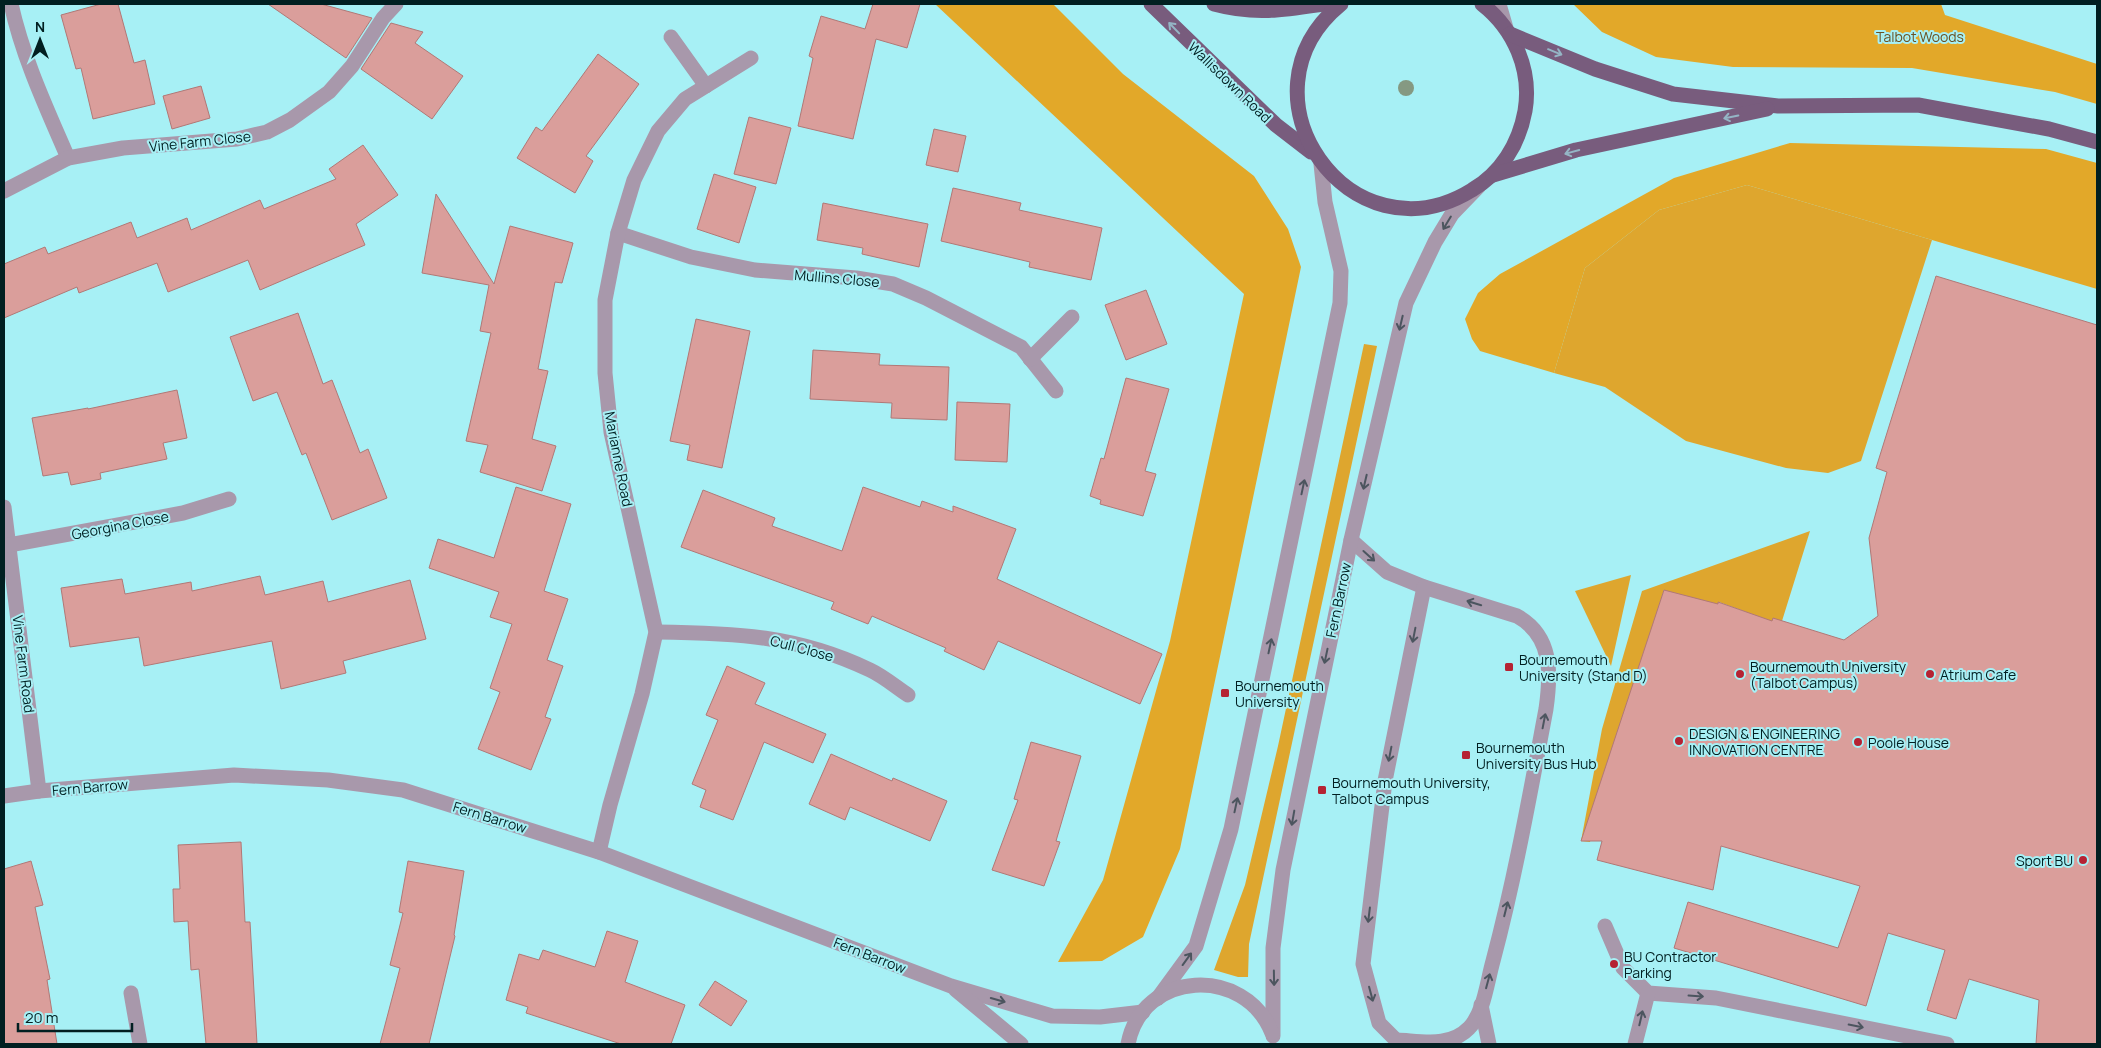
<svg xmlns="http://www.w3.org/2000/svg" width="2101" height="1048" font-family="Manrope,sans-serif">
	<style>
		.green { fill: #dea62e }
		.forest { fill: #e2a829 }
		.building { fill: #da9e9b; stroke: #b17876 }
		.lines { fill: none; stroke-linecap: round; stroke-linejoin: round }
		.service { stroke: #a898ab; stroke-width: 15 }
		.minor { stroke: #a898ab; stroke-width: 15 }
		.tertiary { stroke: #a898ab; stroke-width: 15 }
		.primary { stroke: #785c7d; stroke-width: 15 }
		.tree { fill: #859982 }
		.oneway { stroke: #94b5c5 }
		.oneway2 { stroke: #4c555f }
		.poi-dot { fill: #b52333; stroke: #a7f0f5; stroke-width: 2 }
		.labels { text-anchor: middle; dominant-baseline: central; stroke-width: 4; stroke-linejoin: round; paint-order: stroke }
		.park-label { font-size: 14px; fill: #6a5123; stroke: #a7f0f5 }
		.street-label { font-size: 14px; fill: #011f21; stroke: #a7f0f5 }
		.poi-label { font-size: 14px; fill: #011f21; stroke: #a7f0f5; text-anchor: start }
	</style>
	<rect width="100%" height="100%" fill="#a7f0f5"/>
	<g class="green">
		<path d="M 1747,185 L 1932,240 L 1861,461 L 1828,473 L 1786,468 L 1686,441 L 1605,387 L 1554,373 L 1585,268 L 1659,210 Z"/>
		<path d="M 1364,344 L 1377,346 L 1249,944 L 1248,977 L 1238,977 L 1214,970 L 1245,885 L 1278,746 Z"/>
		<path d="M 1810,531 L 1782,621 L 1765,642 L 1746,612 L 1719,602 L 1711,622 L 1664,590 L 1590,842 L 1581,841 L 1602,729 L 1642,591 Z"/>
		<path d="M 1631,575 L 1611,666 L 1575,591 Z"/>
	</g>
	<g class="forest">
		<path d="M 935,4 L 1053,4 L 1123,74 L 1254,176 L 1288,229 L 1301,267 L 1180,849 L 1143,937 L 1102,961 L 1058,962 L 1103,880 L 1170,641 L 1244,294 Z"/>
		<path d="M 1573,4 L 1941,4 L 1945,15 L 2097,64 L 2097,104 L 2055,92 L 1912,68 L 1733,67 L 1656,57 L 1602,32 Z"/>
		<path d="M 1790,143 L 2046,149 L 2097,163 L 2097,289 L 1747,185 L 1659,210 L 1585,268 L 1554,373 L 1480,351 L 1472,339 L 1465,319 L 1478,293 L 1500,274 L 1674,178 Z"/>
	</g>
	<g class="building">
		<path d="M 101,4 L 118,4 L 134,63 L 145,60 L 155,104 L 93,119 L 81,68 L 76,69 L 61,15 Z"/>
		<path d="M 268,4 L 321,4 L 372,18 L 346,58 Z"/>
		<path d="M 873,4 L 920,4 L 907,48 L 876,39 L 853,139 L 798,126 L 813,58 L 809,56 L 821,16 L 865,29 Z"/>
		<path d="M 391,23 L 423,32 L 415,43 L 463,76 L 432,119 L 361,69 Z"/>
		<path d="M 598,54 L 639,84 L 586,156 L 593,161 L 575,193 L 517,158 L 536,127 L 542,131 Z"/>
		<path d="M 201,86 L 210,118 L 172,129 L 163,96 Z"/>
		<path d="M 749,117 L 791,128 L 776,184 L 734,174 Z"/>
		<path d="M 934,129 L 966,136 L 958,172 L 926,165 Z"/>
		<path d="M 363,145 L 398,195 L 356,224 L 365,245 L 260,290 L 248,260 L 168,292 L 157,263 L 79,293 L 77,287 L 4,318 L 4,264 L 45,247 L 48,254 L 131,222 L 137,238 L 187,218 L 191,230 L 260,200 L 264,209 L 336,179 L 329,169 Z"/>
		<path d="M 714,174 L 756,187 L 739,243 L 697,229 Z"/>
		<path d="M 953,188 L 1021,203 L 1019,210 L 1102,228 L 1091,280 L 1029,267 L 1030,262 L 941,241 Z"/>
		<path d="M 436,194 L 494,284 L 510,226 L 573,243 L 562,283 L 555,282 L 538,369 L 548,371 L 532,439 L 556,446 L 542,491 L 480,472 L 488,445 L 466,441 L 491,333 L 480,331 L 489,285 L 422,273 Z"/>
		<path d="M 823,203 L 928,224 L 919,267 L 862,254 L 863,248 L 817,240 Z"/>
		<path d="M 1936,276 L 2097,325 L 2097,1044 L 2036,1044 L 2039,1000 L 1969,979 L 1956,1019 L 1927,1010 L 1945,950 L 1888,933 L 1866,1006 L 1674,948 L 1688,902 L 1838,948 L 1860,886 L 1721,846 L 1713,890 L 1597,860 L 1602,841 L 1581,841 L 1664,590 L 1718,604 L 1718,602 L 1772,621 L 1773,618 L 1844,640 L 1878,616 L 1869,538 L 1887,472 L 1876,468 Z"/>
		<path d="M 1146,290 L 1167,344 L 1126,360 L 1105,305 Z"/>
		<path d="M 298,313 L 323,384 L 332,380 L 360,453 L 368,449 L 387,498 L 332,520 L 306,453 L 302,455 L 277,392 L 253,401 L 230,337 Z"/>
		<path d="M 696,319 L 750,331 L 722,468 L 687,460 L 690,445 L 670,441 Z"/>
		<path d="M 813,350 L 880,354 L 879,365 L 949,367 L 947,420 L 891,418 L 892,403 L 810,399 Z"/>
		<path d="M 1126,378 L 1169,389 L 1145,471 L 1156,474 L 1143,516 L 1100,504 L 1101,500 L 1090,496 L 1101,458 L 1104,459 Z"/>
		<path d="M 177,390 L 187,438 L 163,443 L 167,459 L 100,473 L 101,479 L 71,485 L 68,472 L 43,476 L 32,418 L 88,408 L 88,409 Z"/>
		<path d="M 957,402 L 1010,404 L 1007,462 L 955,460 Z"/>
		<path d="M 516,487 L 571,504 L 544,591 L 568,599 L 547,660 L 563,666 L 545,717 L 551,719 L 531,770 L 478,749 L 500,692 L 490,688 L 512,624 L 490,617 L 499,592 L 429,568 L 438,539 L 494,558 Z"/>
		<path d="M 863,487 L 920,507 L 922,501 L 953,512 L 953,506 L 1016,529 L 997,579 L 1162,654 L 1140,704 L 998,641 L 984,670 L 944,651 L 946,648 L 872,616 L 868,624 L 831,609 L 834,602 L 681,547 L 703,490 L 775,518 L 772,526 L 842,551 Z"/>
		<path d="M 260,576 L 265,595 L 323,581 L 328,602 L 410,580 L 426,639 L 343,661 L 346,673 L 281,689 L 272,641 L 144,666 L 139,637 L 70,647 L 61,588 L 122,579 L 125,594 L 191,582 L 192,591 Z"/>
		<path d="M 727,666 L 765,683 L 755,704 L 826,734 L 813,763 L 764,742 L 733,820 L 700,807 L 706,790 L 692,784 L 718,720 L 706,715 Z"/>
		<path d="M 1031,742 L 1081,756 L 1056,841 L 1060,842 L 1044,886 L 992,870 L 1018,800 L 1014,799 Z"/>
		<path d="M 831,754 L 892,781 L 893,778 L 947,801 L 930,841 L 850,807 L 845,820 L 809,804 Z"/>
		<path d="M 241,842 L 245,922 L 250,922 L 257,1044 L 206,1044 L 199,969 L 191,970 L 188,921 L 174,922 L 173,889 L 180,889 L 178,845 Z"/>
		<path d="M 31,861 L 43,905 L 35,907 L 50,979 L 47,980 L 57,1044 L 4,1044 L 4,869 Z"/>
		<path d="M 408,861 L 464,871 L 454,935 L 455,936 L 429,1044 L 380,1044 L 400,968 L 390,965 L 403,913 L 399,912 Z"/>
		<path d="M 607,931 L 638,941 L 625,982 L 685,1005 L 671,1044 L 621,1044 L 526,1013 L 528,1007 L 506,1000 L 519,954 L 539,960 L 543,950 L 595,967 Z"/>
		<path d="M 715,981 L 747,1001 L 731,1026 L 699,1005 Z"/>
	</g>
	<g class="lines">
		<g class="service">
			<path d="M 1499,4 L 1506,28"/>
			<path d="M 1351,540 L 1387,572 L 1424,587 L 1517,616 C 1553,636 1551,674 1546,709 C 1530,794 1515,878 1493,961 C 1487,982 1484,1013 1469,1028 C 1450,1048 1421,1041 1397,1040"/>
			<path d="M 1605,926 L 1623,968 L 1648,993 L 1716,998 L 1947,1044"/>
			<path d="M 1481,1005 L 1489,1044"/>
			<path d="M 1400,1044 L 1379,1023 L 1363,964 L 1385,781 L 1424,587"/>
			<path d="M 1635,1044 L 1648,993"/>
		</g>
		<g class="minor">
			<path d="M 11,4 C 23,58 46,107 68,158"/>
			<path d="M 671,37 L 706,86"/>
			<path d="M 4,191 L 68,158 L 123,148 L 237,139 L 267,132 L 290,120 L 329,92 L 352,66 L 383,18 L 396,4"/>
			<path d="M 618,233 L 691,257 L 755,270 L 856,278 L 893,284 L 926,298 L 1021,347 L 1056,391"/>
			<path d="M 1030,359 L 1072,317"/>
			<path d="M 4,507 L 39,791"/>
			<path d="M 9,545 L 183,513 L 229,499"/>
			<path d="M 656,632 C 735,633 797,635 870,670 C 883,676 896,687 908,695"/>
			<path d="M 599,852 L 610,805 L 642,694 L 656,632 L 611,432 L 605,373 L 605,300 L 618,233 L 634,180 L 658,131 L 685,99 L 751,58"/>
			<path d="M 131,993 L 140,1044"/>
		</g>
		<g class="tertiary">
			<path d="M 4,796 L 39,791 L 234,775 L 328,780 L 403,790 L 599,852 L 951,986 L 1052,1016 L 1100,1017 L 1143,1012"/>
			<path d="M 956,990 L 1021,1044"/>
			<path d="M 1158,998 L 1196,946 L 1231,829 L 1340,303 L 1341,271 L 1325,202 L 1321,164"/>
			<path d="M 1273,1036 L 1273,948 L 1283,870 L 1351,540 L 1406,303 L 1435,242 L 1452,214 L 1479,186"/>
			<path d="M 1128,1044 C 1142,970 1245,965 1272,1033"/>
		</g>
		<g class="primary">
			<path d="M 1151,4 L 1276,125 L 1311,152"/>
			<path d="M 1214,4 C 1255,15 1282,10 1323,4"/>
			<path d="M 1341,4 C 1230,95 1351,265 1472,190 C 1501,173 1519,144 1525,111 C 1532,70 1514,29 1482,4"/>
			<path d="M 1510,34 L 1595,69 L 1673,94 L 1778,106 L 1918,105 L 2049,129 L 2097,142"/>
			<path d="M 1493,175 L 1576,150 L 1767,109"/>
		</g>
	</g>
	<circle class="tree" cx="1406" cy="88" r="8"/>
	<defs><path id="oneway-shaft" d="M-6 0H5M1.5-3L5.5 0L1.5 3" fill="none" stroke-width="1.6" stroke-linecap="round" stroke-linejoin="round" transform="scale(1.25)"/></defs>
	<g class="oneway">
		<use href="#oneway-shaft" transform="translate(1174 28) rotate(-134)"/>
		<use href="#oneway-shaft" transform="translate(1555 52) rotate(22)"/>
		<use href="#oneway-shaft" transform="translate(1731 117) rotate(168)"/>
		<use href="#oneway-shaft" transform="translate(1572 152) rotate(165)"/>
	</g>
	<g class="oneway2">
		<use href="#oneway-shaft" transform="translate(1447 223) rotate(121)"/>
		<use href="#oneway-shaft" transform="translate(1401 323) rotate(103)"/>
		<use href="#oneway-shaft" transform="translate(1365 482) rotate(103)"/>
		<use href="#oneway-shaft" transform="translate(1303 487) rotate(-78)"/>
		<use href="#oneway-shaft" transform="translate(1369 556) rotate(42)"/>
		<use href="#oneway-shaft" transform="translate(1474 603) rotate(-163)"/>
		<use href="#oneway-shaft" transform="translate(1414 635) rotate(101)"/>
		<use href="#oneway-shaft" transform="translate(1270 646) rotate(-78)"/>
		<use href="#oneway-shaft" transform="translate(1326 656) rotate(102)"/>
		<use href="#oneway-shaft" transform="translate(1544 721) rotate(-79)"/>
		<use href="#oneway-shaft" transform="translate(1390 754) rotate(101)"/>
		<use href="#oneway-shaft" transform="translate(1236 805) rotate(-78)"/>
		<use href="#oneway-shaft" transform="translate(1293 818) rotate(100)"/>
		<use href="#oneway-shaft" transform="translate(1506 909) rotate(-76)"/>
		<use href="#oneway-shaft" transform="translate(1369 915) rotate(97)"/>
		<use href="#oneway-shaft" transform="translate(1187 959) rotate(-54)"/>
		<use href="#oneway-shaft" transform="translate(1274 978) rotate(89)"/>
		<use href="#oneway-shaft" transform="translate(1488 981) rotate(-75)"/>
		<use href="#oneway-shaft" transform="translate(1371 994) rotate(75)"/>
		<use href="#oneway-shaft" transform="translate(1696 996) rotate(4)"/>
		<use href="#oneway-shaft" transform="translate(998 1000) rotate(16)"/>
		<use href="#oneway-shaft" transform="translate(1641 1018) rotate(-77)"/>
		<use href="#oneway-shaft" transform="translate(1856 1026) rotate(11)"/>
	</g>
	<g class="poi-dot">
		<rect x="1504" y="662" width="10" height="10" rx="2.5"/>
		<circle cx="1740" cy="674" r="5"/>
		<circle cx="1930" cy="674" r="5"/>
		<rect x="1220" y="688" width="10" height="10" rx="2.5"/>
		<circle cx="1679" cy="741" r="5"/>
		<circle cx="1858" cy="742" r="5"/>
		<rect x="1461" y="750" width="10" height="10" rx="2.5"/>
		<rect x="1317" y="785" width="10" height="10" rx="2.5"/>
		<circle cx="2083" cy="860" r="5"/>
		<circle cx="1614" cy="964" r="5"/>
	</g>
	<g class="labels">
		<g class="park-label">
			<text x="1920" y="36">Talbot Woods</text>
		</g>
		<g class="street-label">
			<text transform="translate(1230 82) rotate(44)">Wallisdown Road</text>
			<text transform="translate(200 141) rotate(-6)">Vine Farm Close</text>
			<text transform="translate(837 278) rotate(5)">Mullins Close</text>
			<text transform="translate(619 459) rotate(79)">Marianne Road</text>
			<text transform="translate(120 525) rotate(-11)">Georgina Close</text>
			<text transform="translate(1338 600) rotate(-78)">Fern Barrow</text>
			<text transform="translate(802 648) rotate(15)">Cull Close</text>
			<text transform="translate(24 664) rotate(83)">Vine Farm Road</text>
			<text transform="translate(90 787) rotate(-5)">Fern Barrow</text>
			<text transform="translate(490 817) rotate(17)">Fern Barrow</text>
			<text transform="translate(870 955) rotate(21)">Fern Barrow</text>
		</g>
		<g class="poi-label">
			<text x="1519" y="659">Bournemouth<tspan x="1519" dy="16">University (Stand D)</tspan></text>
			<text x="1750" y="666">Bournemouth University<tspan x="1750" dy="16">(Talbot Campus)</tspan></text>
			<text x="1940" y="674">Atrium Cafe</text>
			<text x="1235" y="685">Bournemouth<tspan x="1235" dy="16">University</tspan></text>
			<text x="1689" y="733">DESIGN &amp; ENGINEERING<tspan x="1689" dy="16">INNOVATION CENTRE</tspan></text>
			<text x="1868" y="742">Poole House</text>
			<text x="1476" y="747">Bournemouth<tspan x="1476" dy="16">University Bus Hub</tspan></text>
			<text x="1332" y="782">Bournemouth University,<tspan x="1332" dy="16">Talbot Campus</tspan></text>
			<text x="2073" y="860" text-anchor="end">Sport BU</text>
			<text x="1624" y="956">BU Contractor<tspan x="1624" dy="16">Parking</tspan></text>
		</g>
	</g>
	<rect width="2101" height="1048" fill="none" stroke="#011f21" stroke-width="10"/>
	<g transform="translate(40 40)" stroke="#a7f0f5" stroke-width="4" paint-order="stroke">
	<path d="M0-4L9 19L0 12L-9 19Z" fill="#011f21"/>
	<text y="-8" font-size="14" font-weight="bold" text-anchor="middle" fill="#011f21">N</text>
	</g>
	<path d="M18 1023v8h114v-8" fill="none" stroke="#011f21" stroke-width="2.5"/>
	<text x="25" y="1023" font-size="15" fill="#011f21" stroke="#a7f0f5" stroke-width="4" paint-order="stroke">20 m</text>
</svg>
